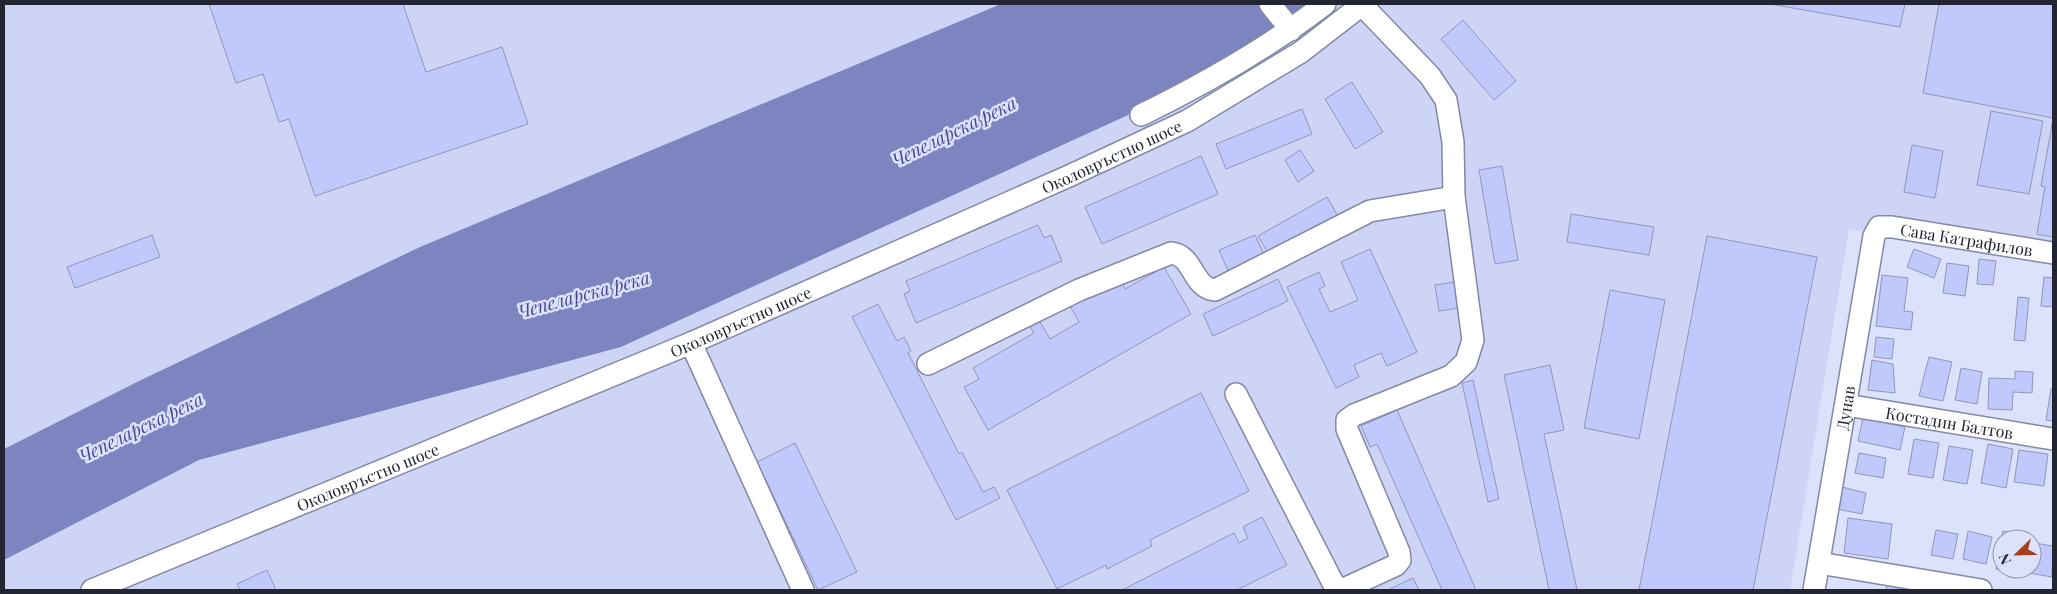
<svg xmlns="http://www.w3.org/2000/svg" width="2057" height="594" font-family="'Playfair Display',serif">
	<style>
		.built { fill: #ced4f5 }
		.water { fill: #7d85c0 }
		.building { fill: #c1c9fc; stroke: #9297b7 }
		.lines { fill: none; stroke-linecap: round; stroke-linejoin: round }
		.minor-casing { stroke: #8388a7; stroke-width: 24 }
		.minor { stroke: #fff; stroke-width: 21 }
		.labels { text-anchor: middle; dominant-baseline: central; stroke-width: 5; stroke-linejoin: round; paint-order: stroke }
		.street-label { font-size: 16px; fill: #232532; stroke: #dce1fc }
		.water-label { font-size: 18px; font-style: italic; fill: #454993; stroke: #dce1fc }
	</style>
	<rect width="100%" height="100%" fill="#dce1fc"/>
	<g class="built">
		<path d="M 4,4 L 1001,4 L 420,247 L 141,380 L 4,449 Z"/>
		<path d="M 1312,4 L 2053,4 L 2053,253 L 1849,229 L 1790,590 L 4,590 L 4,560 L 199,460 L 621,347 Z"/>
	</g>
	<path class="water" d="M 1001,4 L 1312,4 L 1161,100 L 621,347 L 199,460 L 4,560 L 4,449 L 141,380 L 420,247 Z"/>
	<g class="building">
		<path d="M 209,4 L 403,4 L 426,72 L 502,47 L 528,124 L 315,196 L 289,119 L 279,122 L 263,74 L 236,83 Z"/>
		<path d="M 1770,4 L 1905,4 L 1900,27 Z"/>
		<path d="M 1939,4 L 2053,4 L 2053,118 L 1923,93 Z"/>
		<path d="M 1463,20 L 1516,81 L 1494,100 L 1441,39 Z"/>
		<path d="M 1352,82 L 1383,132 L 1355,149 L 1325,99 Z"/>
		<path d="M 1302,109 L 1312,134 L 1226,169 L 1216,144 Z"/>
		<path d="M 1991,111 L 2043,121 L 2029,194 L 1977,185 Z"/>
		<path d="M 2053,119 L 2053,237 L 2037,234 L 2045,187 L 2041,186 Z"/>
		<path d="M 1912,145 L 1943,151 L 1935,198 L 1904,192 Z"/>
		<path d="M 1300,150 L 1314,171 L 1298,182 L 1285,160 Z"/>
		<path d="M 1201,156 L 1218,194 L 1102,244 L 1085,207 Z"/>
		<path d="M 1502,166 L 1518,260 L 1495,264 L 1479,170 Z"/>
		<path d="M 1327,197 L 1339,218 L 1270,257 L 1258,236 Z"/>
		<path d="M 1571,214 L 1654,227 L 1649,255 L 1567,242 Z"/>
		<path d="M 1038,225 L 1044,238 L 1051,235 L 1062,261 L 916,323 L 904,294 L 910,291 L 906,281 Z"/>
		<path d="M 152,235 L 160,257 L 75,288 L 67,267 Z"/>
		<path d="M 1255,235 L 1265,257 L 1229,273 L 1219,250 Z"/>
		<path d="M 1707,236 L 1817,257 L 1753,590 L 1639,590 Z"/>
		<path d="M 1370,249 L 1417,352 L 1387,366 L 1381,353 L 1354,365 L 1359,377 L 1336,388 L 1287,287 L 1319,272 L 1325,286 L 1319,289 L 1330,312 L 1358,300 L 1341,262 Z"/>
		<path d="M 1914,249 L 1941,259 L 1934,278 L 1907,267 Z"/>
		<path d="M 1979,259 L 1996,261 L 1993,285 L 1977,284 Z"/>
		<path d="M 1947,263 L 1969,266 L 1965,296 L 1943,293 Z"/>
		<path d="M 1164,267 L 1191,314 L 988,430 L 964,387 L 979,379 L 973,368 L 1034,333 L 1026,320 L 1036,315 L 1050,339 L 1079,322 L 1069,304 L 1111,280 L 1115,287 L 1122,283 L 1125,289 Z"/>
		<path d="M 1882,275 L 1908,278 L 1904,311 L 1913,312 L 1911,330 L 1876,326 Z"/>
		<path d="M 2044,277 L 2053,278 L 2053,307 L 2041,306 Z"/>
		<path d="M 1278,279 L 1288,301 L 1213,336 L 1203,314 Z"/>
		<path d="M 1455,282 L 1459,308 L 1439,311 L 1435,285 Z"/>
		<path d="M 1610,290 L 1665,300 L 1639,439 L 1584,428 Z"/>
		<path d="M 2018,297 L 2029,298 L 2025,341 L 2014,340 Z"/>
		<path d="M 878,304 L 897,341 L 904,337 L 911,351 L 908,353 L 959,454 L 962,452 L 983,492 L 994,487 L 1000,498 L 956,520 L 852,317 Z"/>
		<path d="M 1876,337 L 1894,339 L 1892,359 L 1874,357 Z"/>
		<path d="M 1929,357 L 1952,362 L 1943,401 L 1919,396 Z"/>
		<path d="M 1872,360 L 1893,364 L 1895,393 L 1868,390 Z"/>
		<path d="M 1550,365 L 1564,430 L 1544,434 L 1577,590 L 1549,590 L 1504,375 Z"/>
		<path d="M 1961,368 L 1982,372 L 1977,404 L 1955,400 Z"/>
		<path d="M 2015,371 L 2033,372 L 2032,393 L 2013,392 L 2012,410 L 1988,409 L 1989,378 L 2015,379 Z"/>
		<path d="M 1473,380 L 1499,499 L 1488,502 L 1462,383 Z"/>
		<path d="M 2051,389 L 2053,389 L 2053,421 L 2046,420 Z"/>
		<path d="M 1201,393 L 1249,491 L 1150,540 L 1152,546 L 1107,569 L 1106,565 L 1057,589 L 1007,490 Z"/>
		<path d="M 1397,410 L 1476,590 L 1442,590 L 1377,444 L 1370,447 L 1361,426 Z"/>
		<path d="M 1863,418 L 1905,427 L 1900,450 L 1858,441 Z"/>
		<path d="M 1914,439 L 1939,443 L 1933,478 L 1908,474 Z"/>
		<path d="M 795,443 L 857,572 L 818,590 L 757,462 Z"/>
		<path d="M 1988,444 L 2013,449 L 2006,488 L 1981,483 Z"/>
		<path d="M 1949,446 L 1973,450 L 1967,484 L 1943,480 Z"/>
		<path d="M 2019,450 L 2048,454 L 2044,486 L 2014,482 Z"/>
		<path d="M 1859,453 L 1886,458 L 1883,478 L 1855,473 Z"/>
		<path d="M 1842,487 L 1866,493 L 1862,514 L 1837,509 Z"/>
		<path d="M 1262,517 L 1287,565 L 1237,590 L 1122,590 L 1234,533 L 1239,543 L 1248,538 L 1243,527 Z"/>
		<path d="M 1848,518 L 1892,524 L 1888,559 L 1844,553 Z"/>
		<path d="M 1936,530 L 1958,534 L 1953,559 L 1931,555 Z"/>
		<path d="M 1968,531 L 1992,537 L 1986,564 L 1963,559 Z"/>
		<path d="M 2003,531 L 2028,536 L 2027,539 L 2002,539 L 2002,569 L 2021,569 L 2021,574 L 1996,569 Z"/>
		<path d="M 2034,543 L 2053,546 L 2052,577 L 2029,573 L 2030,569 L 2032,569 Z"/>
		<path d="M 267,570 L 276,590 L 240,590 L 237,584 Z"/>
		<path d="M 1413,578 L 1419,590 L 1388,590 Z"/>
		<path d="M 1887,585 L 1909,589 L 1909,590 L 1886,590 Z"/>
	</g>
	<g class="lines">
		<defs>
			<g id="minor">
				<path d="M 1270,4 L 1291,30"/>
				<path d="M 1141,115 C 1206,83 1268,48 1325,4"/>
				<path d="M 691,343 L 803,590"/>
				<path d="M 928,364 L 1079,290 L 1171,253 C 1194,255 1192,288 1215,290 L 1370,211 L 1454,197"/>
				<path d="M 1236,394 L 1333,583 L 1338,588 L 1344,589 L 1396,565 L 1400,560 L 1399,552 L 1347,429 L 1347,420 L 1354,415 L 1451,376 L 1466,362 L 1473,340 L 1454,197 L 1453,142 L 1446,100 L 1430,76 L 1362,5"/>
				<path id="s1" d="M 1846,405 L 2053,439"/>
				<path d="M 1819,563 L 1981,590"/>
				<path id="s2" d="M 92,590 L 691,343 L 1069,176 L 1187,121 L 1301,52 L 1363,4"/>
				<path id="s3" d="M 1814,590 L 1874,236 L 1879,227 L 1892,227 L 2053,253"/>
			</g>
		</defs>
		<use href="#minor" class="minor-casing"/>
		<use href="#minor" class="minor"/>
	</g>
	<g class="labels">
		<g class="street-label">
			<text stroke="none"><textPath href="#s2" startOffset="1108">Околовръстно шосе</textPath></text>
			<text stroke="none"><textPath href="#s3" startOffset="458">Сава Катрафилов</textPath></text>
			<text stroke="none"><textPath href="#s2" startOffset="702">Околовръстно шосе</textPath></text>
			<text stroke="none"><textPath href="#s3" startOffset="185">Дунав</textPath></text>
			<text stroke="none"><textPath href="#s1" startOffset="105">Костадин Балтов</textPath></text>
			<text stroke="none"><textPath href="#s2" startOffset="298">Околовръстно шосе</textPath></text>
		</g>
		<g class="water-label">
			<text transform="translate(954 131) rotate(-26)">Чепеларска река</text>
			<text transform="translate(584 294) rotate(-15)">Чепеларска река</text>
			<text transform="translate(141 427) rotate(-26)">Чепеларска река</text>
		</g>
	</g>
	<rect width="2057" height="594" fill="none" stroke="#232532" stroke-width="10"/>
	<g transform="translate(2017 554) rotate(247)"><circle r="24" fill="#dce1fc" stroke="#9296ab"/>
	<path d="M0-4L9 19L0 12L-9 19Z" fill="#a63f1b"/>
	<text y="-8" font-size="14" font-weight="bold" text-anchor="middle" fill="#232532">N</text>
	</g>
</svg>
